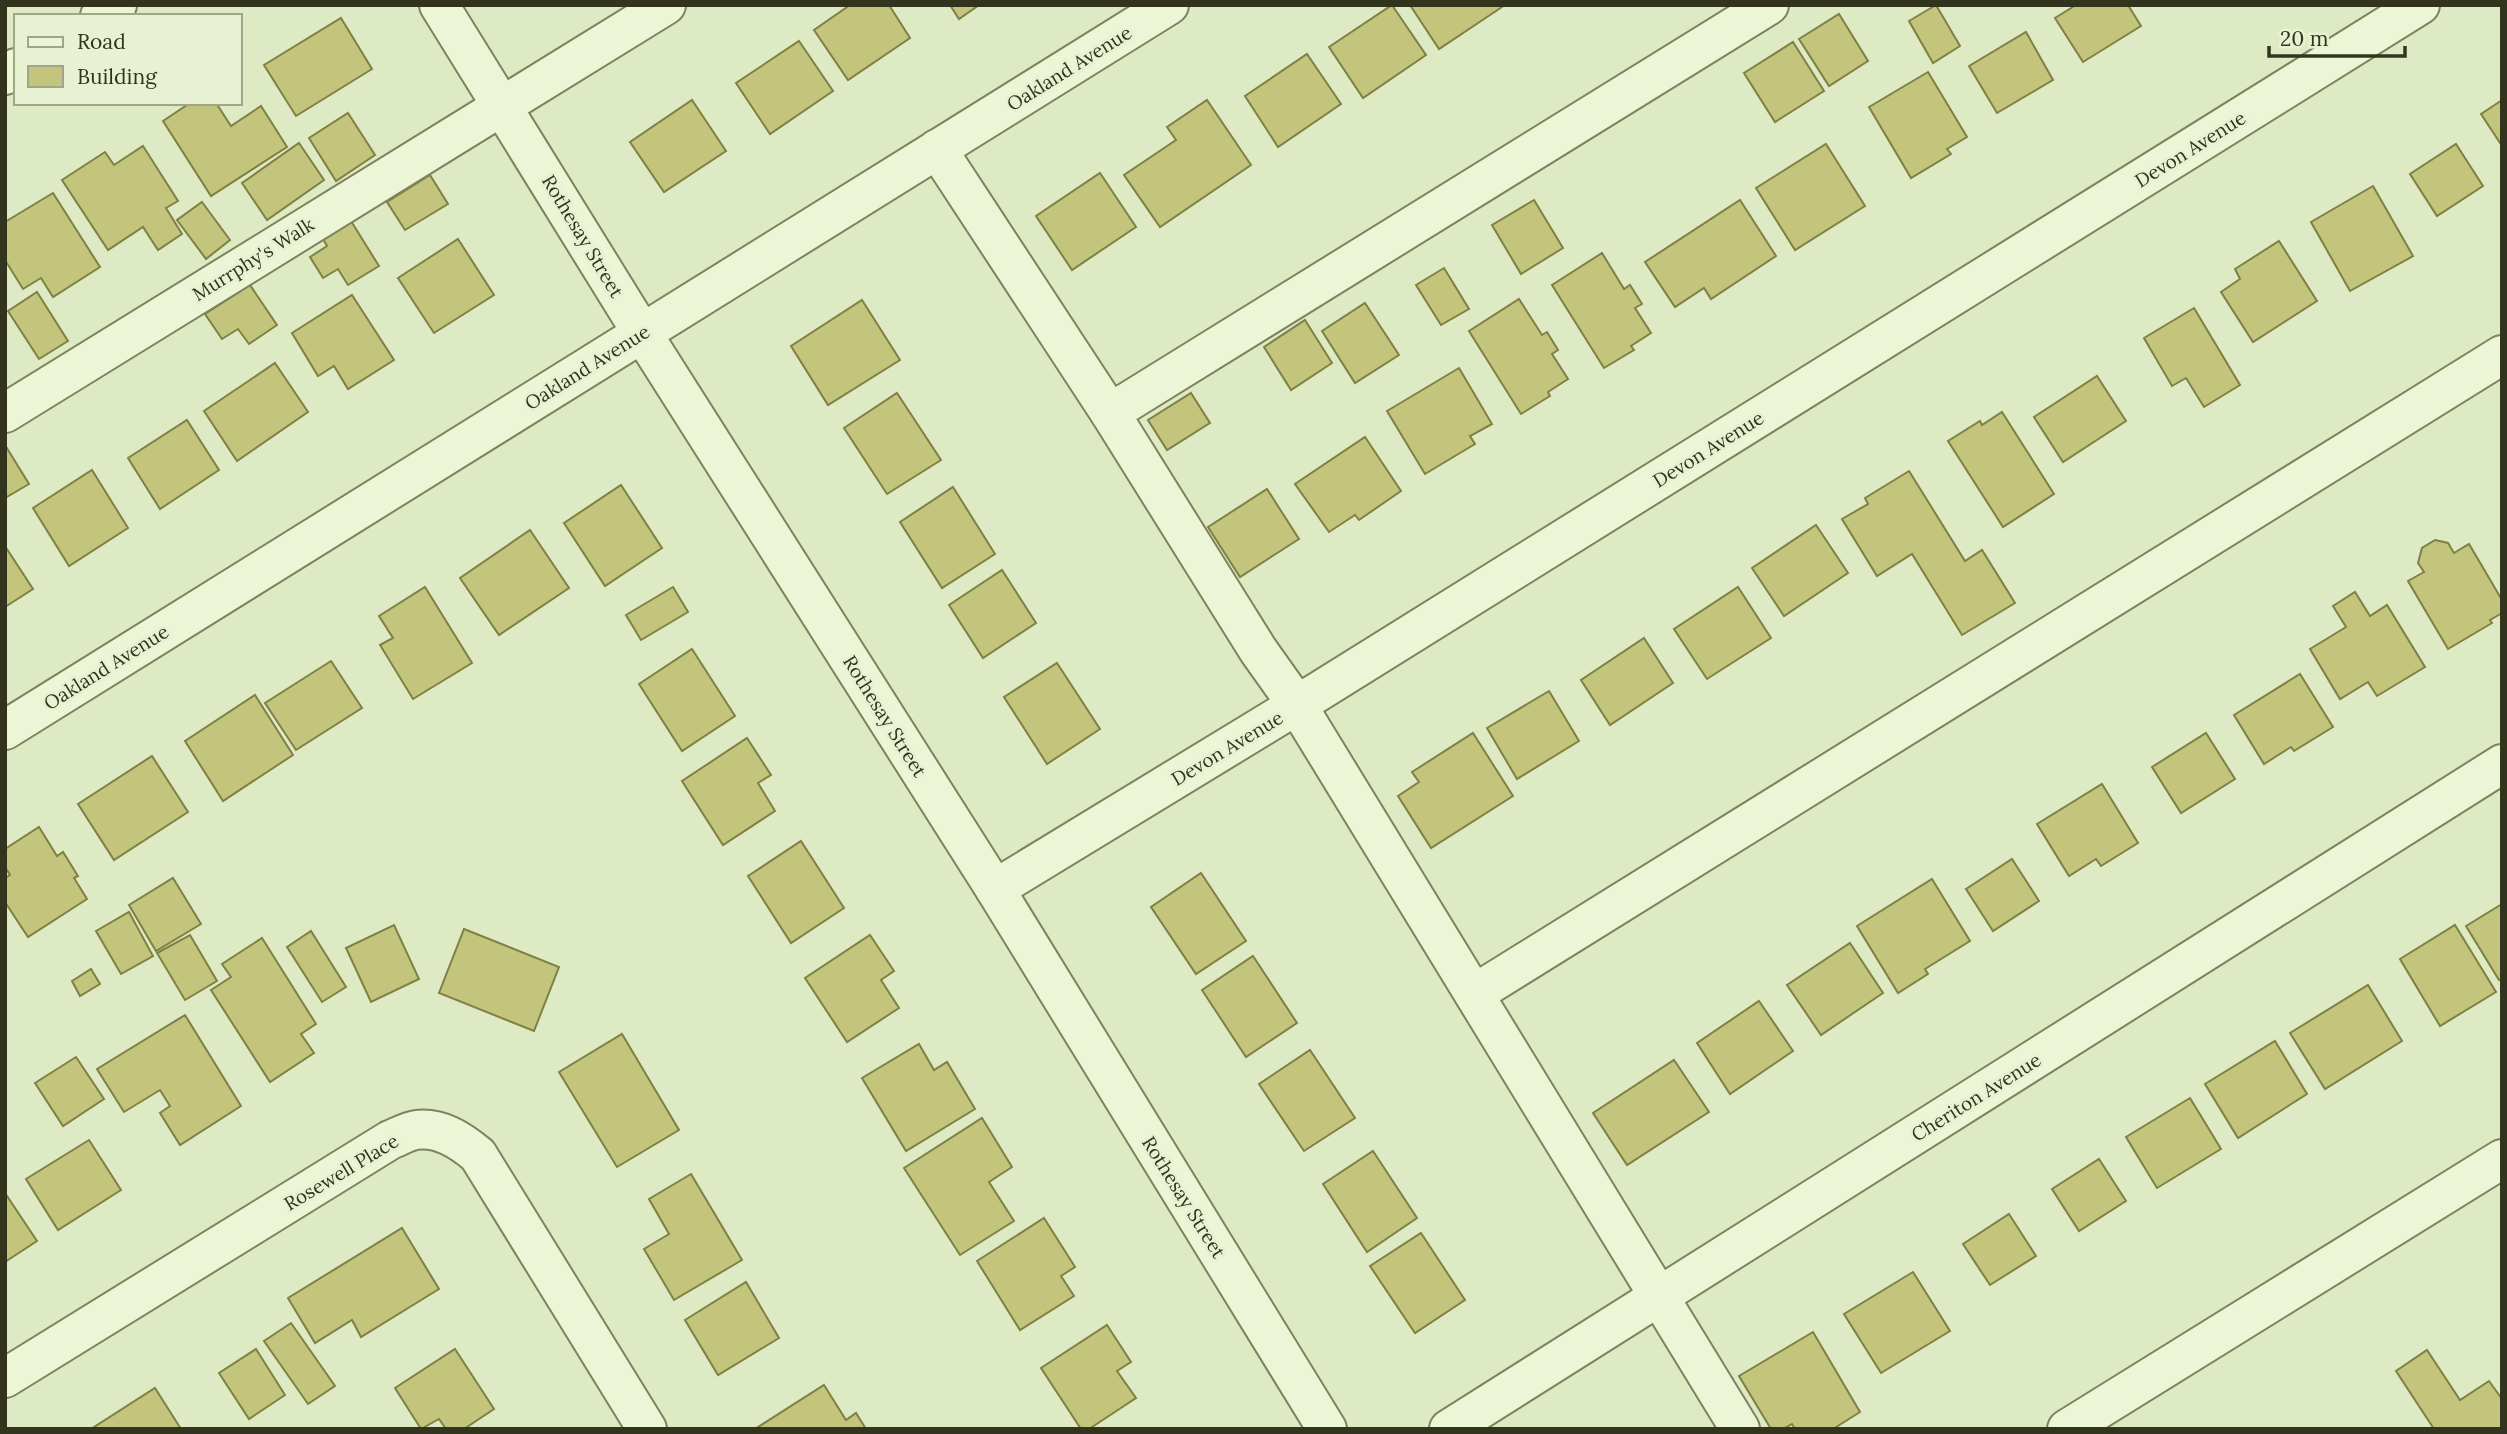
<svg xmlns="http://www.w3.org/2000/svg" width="2507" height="1434" font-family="Lora,serif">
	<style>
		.building { fill: #c3c57c; stroke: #7f8044; stroke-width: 2 }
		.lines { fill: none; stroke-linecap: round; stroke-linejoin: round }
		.minor-casing { stroke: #7d835c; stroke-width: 42 }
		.minor { stroke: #ecf6d6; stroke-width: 38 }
		.labels { text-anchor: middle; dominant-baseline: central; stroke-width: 6; stroke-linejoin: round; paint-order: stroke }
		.street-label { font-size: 19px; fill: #32341e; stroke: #e8f2d2 }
	</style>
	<rect width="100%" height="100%" fill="#deeac4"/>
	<g class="building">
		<path d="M 850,5 L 889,5 L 910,38 L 848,80 L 814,30 Z"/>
		<path d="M 950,5 L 979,5 L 959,19 Z"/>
		<path d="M 1392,5 L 1426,55 L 1363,98 L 1329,47 Z"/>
		<path d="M 1410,5 L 1501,5 L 1502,7 L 1439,49 Z"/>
		<path d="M 1936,5 L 1960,46 L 1933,63 L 1909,21 Z"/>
		<path d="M 2076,5 L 2128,5 L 2141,26 L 2083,62 L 2055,18 Z"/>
		<path d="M 1839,14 L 1868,61 L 1829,86 L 1799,39 Z"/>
		<path d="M 341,18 L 372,69 L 296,116 L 264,65 Z"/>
		<path d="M 2026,32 L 2053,80 L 1997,113 L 1969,66 Z"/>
		<path d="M 799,41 L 833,91 L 770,134 L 736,83 Z"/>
		<path d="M 1793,42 L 1824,91 L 1775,122 L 1744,73 Z"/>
		<path d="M 1307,54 L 1341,104 L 1278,147 L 1245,96 Z"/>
		<path d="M 1928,72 L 1967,137 L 1947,149 L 1951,154 L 1911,178 L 1869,107 Z"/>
		<path d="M 692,100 L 726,151 L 664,192 L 630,142 Z"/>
		<path d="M 1207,100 L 1251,165 L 1160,227 L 1124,175 L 1176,140 L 1167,127 Z"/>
		<path d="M 2502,100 L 2502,146 L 2481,114 Z"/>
		<path d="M 190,103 L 216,103 L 231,126 L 261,106 L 287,147 L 211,196 L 163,121 Z"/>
		<path d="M 348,113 L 375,155 L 336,181 L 309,138 Z"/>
		<path d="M 299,143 L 324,180 L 267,220 L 242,183 Z"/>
		<path d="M 1826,144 L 1865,206 L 1795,250 L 1756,188 Z"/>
		<path d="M 2456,144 L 2483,186 L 2437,216 L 2410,174 Z"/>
		<path d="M 143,146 L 178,201 L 166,208 L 182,234 L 158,250 L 143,227 L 108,250 L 62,180 L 105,152 L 114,165 Z"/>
		<path d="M 1100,173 L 1136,227 L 1072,270 L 1036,216 Z"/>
		<path d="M 430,175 L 448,204 L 405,230 L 387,202 Z"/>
		<path d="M 2373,186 L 2413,256 L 2350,291 L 2311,222 Z"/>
		<path d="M 53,193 L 100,267 L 53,297 L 41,278 L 23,289 L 5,260 L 5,222 Z"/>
		<path d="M 1534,200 L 1563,248 L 1521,274 L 1492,225 Z"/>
		<path d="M 1740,200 L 1776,256 L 1711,299 L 1704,288 L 1675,307 L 1645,262 Z"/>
		<path d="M 202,202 L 230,240 L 206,259 L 177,220 Z"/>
		<path d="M 351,221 L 379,266 L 348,285 L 338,269 L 323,278 L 310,257 L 327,246 L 323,239 Z"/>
		<path d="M 458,239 L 494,295 L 434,333 L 398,278 Z"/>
		<path d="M 2279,241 L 2317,301 L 2253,342 L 2221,292 L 2240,279 L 2235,269 Z"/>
		<path d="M 1602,253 L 1624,289 L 1630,285 L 1642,304 L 1635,308 L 1651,333 L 1631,346 L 1634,350 L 1604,368 L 1552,285 Z"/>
		<path d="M 1444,268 L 1469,309 L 1441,325 L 1416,285 Z"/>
		<path d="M 250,285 L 277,325 L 249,344 L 238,329 L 222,339 L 205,314 Z"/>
		<path d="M 37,292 L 68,341 L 39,359 L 8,311 Z"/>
		<path d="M 352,295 L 394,360 L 348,389 L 334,366 L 318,376 L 292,333 Z"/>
		<path d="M 1519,299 L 1542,335 L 1547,332 L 1558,350 L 1552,354 L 1568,379 L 1548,392 L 1550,396 L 1521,414 L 1469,331 Z"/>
		<path d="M 862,300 L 900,360 L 828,405 L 791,346 Z"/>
		<path d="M 1365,303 L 1399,355 L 1355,383 L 1322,331 Z"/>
		<path d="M 2194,308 L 2240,385 L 2204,407 L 2186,378 L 2172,386 L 2144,338 Z"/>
		<path d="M 1305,320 L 1332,363 L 1291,390 L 1264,347 Z"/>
		<path d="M 275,363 L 308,412 L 237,461 L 204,411 Z"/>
		<path d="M 1459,368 L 1492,424 L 1470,436 L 1475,444 L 1425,474 L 1387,411 Z"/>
		<path d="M 2097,376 L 2126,421 L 2063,462 L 2034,417 Z"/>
		<path d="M 897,393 L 941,460 L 887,494 L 844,428 Z"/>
		<path d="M 1191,393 L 1210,423 L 1167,450 L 1148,420 Z"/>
		<path d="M 2002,412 L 2054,494 L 2003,527 L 1948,441 L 1980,421 L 1982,425 Z"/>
		<path d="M 187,420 L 219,470 L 160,509 L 128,458 Z"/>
		<path d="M 1365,437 L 1401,491 L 1359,520 L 1355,515 L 1329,532 L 1295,484 Z"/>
		<path d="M 5,445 L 29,484 L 5,498 Z"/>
		<path d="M 92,470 L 128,528 L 69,566 L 33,508 Z"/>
		<path d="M 1909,471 L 1965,561 L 1982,550 L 2015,603 L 1962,635 L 1912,554 L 1877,576 L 1842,519 L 1868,504 L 1865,498 Z"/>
		<path d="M 621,485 L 662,548 L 605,586 L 564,523 Z"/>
		<path d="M 953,487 L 995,554 L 942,588 L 900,522 Z"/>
		<path d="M 1267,489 L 1299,539 L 1240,577 L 1208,527 Z"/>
		<path d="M 1816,525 L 1848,573 L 1784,616 L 1752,568 Z"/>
		<path d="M 530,530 L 569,588 L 499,635 L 460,578 Z"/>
		<path d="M 2435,540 L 2448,543 L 2454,553 L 2469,544 L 2502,600 L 2502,613 L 2490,620 L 2492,623 L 2448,649 L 2408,581 L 2424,572 L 2418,563 L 2422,548 Z"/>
		<path d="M 5,546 L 33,589 L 5,607 Z"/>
		<path d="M 1002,570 L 1036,623 L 983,658 L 949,605 Z"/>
		<path d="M 425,587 L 472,663 L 413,699 L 380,645 L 393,638 L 379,616 Z"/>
		<path d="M 673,587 L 688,612 L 641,640 L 626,615 Z"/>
		<path d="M 1738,587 L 1771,638 L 1707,679 L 1674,629 Z"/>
		<path d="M 2355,592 L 2370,616 L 2387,605 L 2425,667 L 2377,696 L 2368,682 L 2340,699 L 2310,649 L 2346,627 L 2333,606 Z"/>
		<path d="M 1644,638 L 1673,683 L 1610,725 L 1581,680 Z"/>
		<path d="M 692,649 L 735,716 L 682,751 L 639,684 Z"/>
		<path d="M 331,661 L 362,708 L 296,750 L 265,703 Z"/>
		<path d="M 1057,663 L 1100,729 L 1047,764 L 1004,697 Z"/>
		<path d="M 2300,674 L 2333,727 L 2294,751 L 2291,747 L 2264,764 L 2234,715 Z"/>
		<path d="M 1549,691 L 1579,741 L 1517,779 L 1487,728 Z"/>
		<path d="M 255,695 L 293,755 L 223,801 L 185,741 Z"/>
		<path d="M 1473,733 L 1513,796 L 1431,848 L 1398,796 L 1419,782 L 1412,772 Z"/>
		<path d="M 2206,733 L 2235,779 L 2181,813 L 2152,767 Z"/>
		<path d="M 747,738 L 771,775 L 758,783 L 775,811 L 723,845 L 682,781 Z"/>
		<path d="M 152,756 L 188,812 L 114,860 L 78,804 Z"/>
		<path d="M 2102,784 L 2138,843 L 2101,866 L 2096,859 L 2069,876 L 2037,824 Z"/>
		<path d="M 39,827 L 57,856 L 63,852 L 78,876 L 74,878 L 87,899 L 28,937 L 5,902 L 5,878 L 10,875 L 5,867 L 5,849 Z"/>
		<path d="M 801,841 L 844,908 L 791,943 L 748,876 Z"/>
		<path d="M 2012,859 L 2039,901 L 1993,931 L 1966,889 Z"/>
		<path d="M 1201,873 L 1246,941 L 1196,974 L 1151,907 Z"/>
		<path d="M 173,878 L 201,924 L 156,951 L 129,905 Z"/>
		<path d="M 1932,879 L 1970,941 L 1925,969 L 1928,974 L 1898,993 L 1857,926 Z"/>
		<path d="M 2502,904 L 2502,978 L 2499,980 L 2466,926 Z"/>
		<path d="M 129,912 L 153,956 L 121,974 L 96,931 Z"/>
		<path d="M 394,925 L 419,979 L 371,1002 L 346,948 Z"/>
		<path d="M 2455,925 L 2496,992 L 2440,1026 L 2400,959 Z"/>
		<path d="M 464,929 L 559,967 L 534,1031 L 439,993 Z"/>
		<path d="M 311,931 L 346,987 L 322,1002 L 287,947 Z"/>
		<path d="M 190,935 L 217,981 L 185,1000 L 157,953 Z"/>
		<path d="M 870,935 L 894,971 L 881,980 L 899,1008 L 847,1042 L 805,978 Z"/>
		<path d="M 262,938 L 316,1024 L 301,1034 L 314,1053 L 270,1082 L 211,990 L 231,977 L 222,964 Z"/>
		<path d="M 1850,943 L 1883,993 L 1821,1035 L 1787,985 Z"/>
		<path d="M 1253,956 L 1297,1023 L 1246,1057 L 1202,990 Z"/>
		<path d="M 91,969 L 100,984 L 80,996 L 72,981 Z"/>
		<path d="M 2368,985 L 2402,1041 L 2325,1089 L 2290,1033 Z"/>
		<path d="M 1759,1001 L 1793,1051 L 1730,1094 L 1697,1043 Z"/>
		<path d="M 185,1015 L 241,1106 L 180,1145 L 160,1113 L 170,1106 L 160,1090 L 124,1112 L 97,1069 Z"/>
		<path d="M 622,1034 L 679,1130 L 617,1167 L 559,1072 Z"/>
		<path d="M 2275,1041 L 2307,1094 L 2238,1138 L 2205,1084 Z"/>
		<path d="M 919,1044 L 934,1070 L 947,1062 L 975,1109 L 906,1151 L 862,1078 Z"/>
		<path d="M 1310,1050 L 1355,1118 L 1304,1151 L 1259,1084 Z"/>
		<path d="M 76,1057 L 104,1099 L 63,1126 L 35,1083 Z"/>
		<path d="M 1674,1060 L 1709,1112 L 1627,1165 L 1593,1113 Z"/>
		<path d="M 2190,1098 L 2221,1149 L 2157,1188 L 2126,1137 Z"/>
		<path d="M 982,1118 L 1012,1167 L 989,1182 L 1014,1221 L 960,1255 L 904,1168 Z"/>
		<path d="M 89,1140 L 121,1190 L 58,1230 L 26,1179 Z"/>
		<path d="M 1373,1151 L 1417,1218 L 1367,1252 L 1323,1184 Z"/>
		<path d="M 2099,1159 L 2126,1201 L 2079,1231 L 2052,1189 Z"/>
		<path d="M 691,1174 L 742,1260 L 674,1300 L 644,1249 L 669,1234 L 649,1199 Z"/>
		<path d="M 5,1193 L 37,1241 L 5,1262 Z"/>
		<path d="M 2009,1214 L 2036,1256 L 1990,1285 L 1963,1244 Z"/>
		<path d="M 1044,1218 L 1075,1267 L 1061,1276 L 1074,1296 L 1020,1330 L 977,1261 Z"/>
		<path d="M 402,1228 L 439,1289 L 361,1337 L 352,1320 L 315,1343 L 288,1298 Z"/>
		<path d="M 1421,1233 L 1465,1300 L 1415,1333 L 1370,1266 Z"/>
		<path d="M 1913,1272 L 1950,1331 L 1881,1373 L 1844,1314 Z"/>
		<path d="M 746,1282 L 779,1338 L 718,1375 L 685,1320 Z"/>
		<path d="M 291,1323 L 335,1386 L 308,1404 L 264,1341 Z"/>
		<path d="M 1107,1325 L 1131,1362 L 1117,1371 L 1136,1398 L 1089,1429 L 1081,1429 L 1041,1368 Z"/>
		<path d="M 1813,1332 L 1860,1412 L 1833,1429 L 1795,1429 L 1792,1424 L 1783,1429 L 1771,1429 L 1739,1376 Z"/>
		<path d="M 256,1349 L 285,1395 L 249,1419 L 219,1373 Z"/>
		<path d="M 455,1349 L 494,1409 L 464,1429 L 446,1429 L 439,1419 L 421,1429 L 395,1388 Z"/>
		<path d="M 2427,1350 L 2460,1400 L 2489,1381 L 2502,1399 L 2502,1429 L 2434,1429 L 2396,1371 Z"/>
		<path d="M 824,1385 L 846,1420 L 856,1413 L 866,1429 L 755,1429 Z"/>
		<path d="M 155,1388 L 181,1429 L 91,1429 Z"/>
	</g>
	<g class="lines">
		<defs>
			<g id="minor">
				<path d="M 439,5 L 642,333 L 995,889 L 1327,1429"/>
				<path d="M 100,16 L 117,5"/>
				<path d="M 5,75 L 16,68"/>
				<path d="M 937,149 L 1110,413 L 1258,650 L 1297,705 L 1740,1429"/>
				<path d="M 5,413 L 666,5"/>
				<path d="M 1110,413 L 1769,5"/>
				<path d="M 5,730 L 1169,5"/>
				<path d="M 995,889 L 1297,705 L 2420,5"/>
				<path d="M 1474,994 L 2502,355"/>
				<path d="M 5,1378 L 390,1140 C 398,1137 408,1131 416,1130 C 440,1127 460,1140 478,1155 L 647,1429"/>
				<path d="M 1449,1429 L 2502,764"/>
				<path d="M 2067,1429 L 2502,1159"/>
			</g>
		</defs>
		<use href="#minor" class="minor-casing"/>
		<use href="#minor" class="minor"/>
	</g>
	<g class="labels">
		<g class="street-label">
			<text transform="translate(1069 68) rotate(-32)">Oakland Avenue</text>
			<text transform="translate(2190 149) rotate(-32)">Devon Avenue</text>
			<text transform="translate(583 236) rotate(59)">Rothesay Street</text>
			<text transform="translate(253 259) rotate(-32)">Murrphy's Walk</text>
			<text transform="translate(587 367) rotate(-32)">Oakland Avenue</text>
			<text transform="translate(1708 449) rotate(-32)">Devon Avenue</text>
			<text transform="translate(106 667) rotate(-32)">Oakland Avenue</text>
			<text transform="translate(885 716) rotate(58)">Rothesay Street</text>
			<text transform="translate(1227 748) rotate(-31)">Devon Avenue</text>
			<text transform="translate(1976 1097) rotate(-32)">Cheriton Avenue</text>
			<text transform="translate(341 1172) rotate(-31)">Rosewell Place</text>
			<text transform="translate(1184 1197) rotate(58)">Rothesay Street</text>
		</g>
	</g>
	<rect width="2507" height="1434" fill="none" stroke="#32341e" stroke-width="14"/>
	<rect x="14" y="14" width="228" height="91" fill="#e8f2d2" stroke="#9fa68a" stroke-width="2"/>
	<rect x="28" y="37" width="35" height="10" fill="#ecf6d6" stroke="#9fa68a" stroke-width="2"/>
	<text x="77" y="49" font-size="21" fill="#32341e">Road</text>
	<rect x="28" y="66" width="35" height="21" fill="#c3c57c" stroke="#9fa68a" stroke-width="2"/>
	<text x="77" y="84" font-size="21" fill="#32341e">Building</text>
	<path d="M2269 46v10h136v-10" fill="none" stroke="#32341e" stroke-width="3.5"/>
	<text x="2280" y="46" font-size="21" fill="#32341e" stroke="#e8f2d2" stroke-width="5" paint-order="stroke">20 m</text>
</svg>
